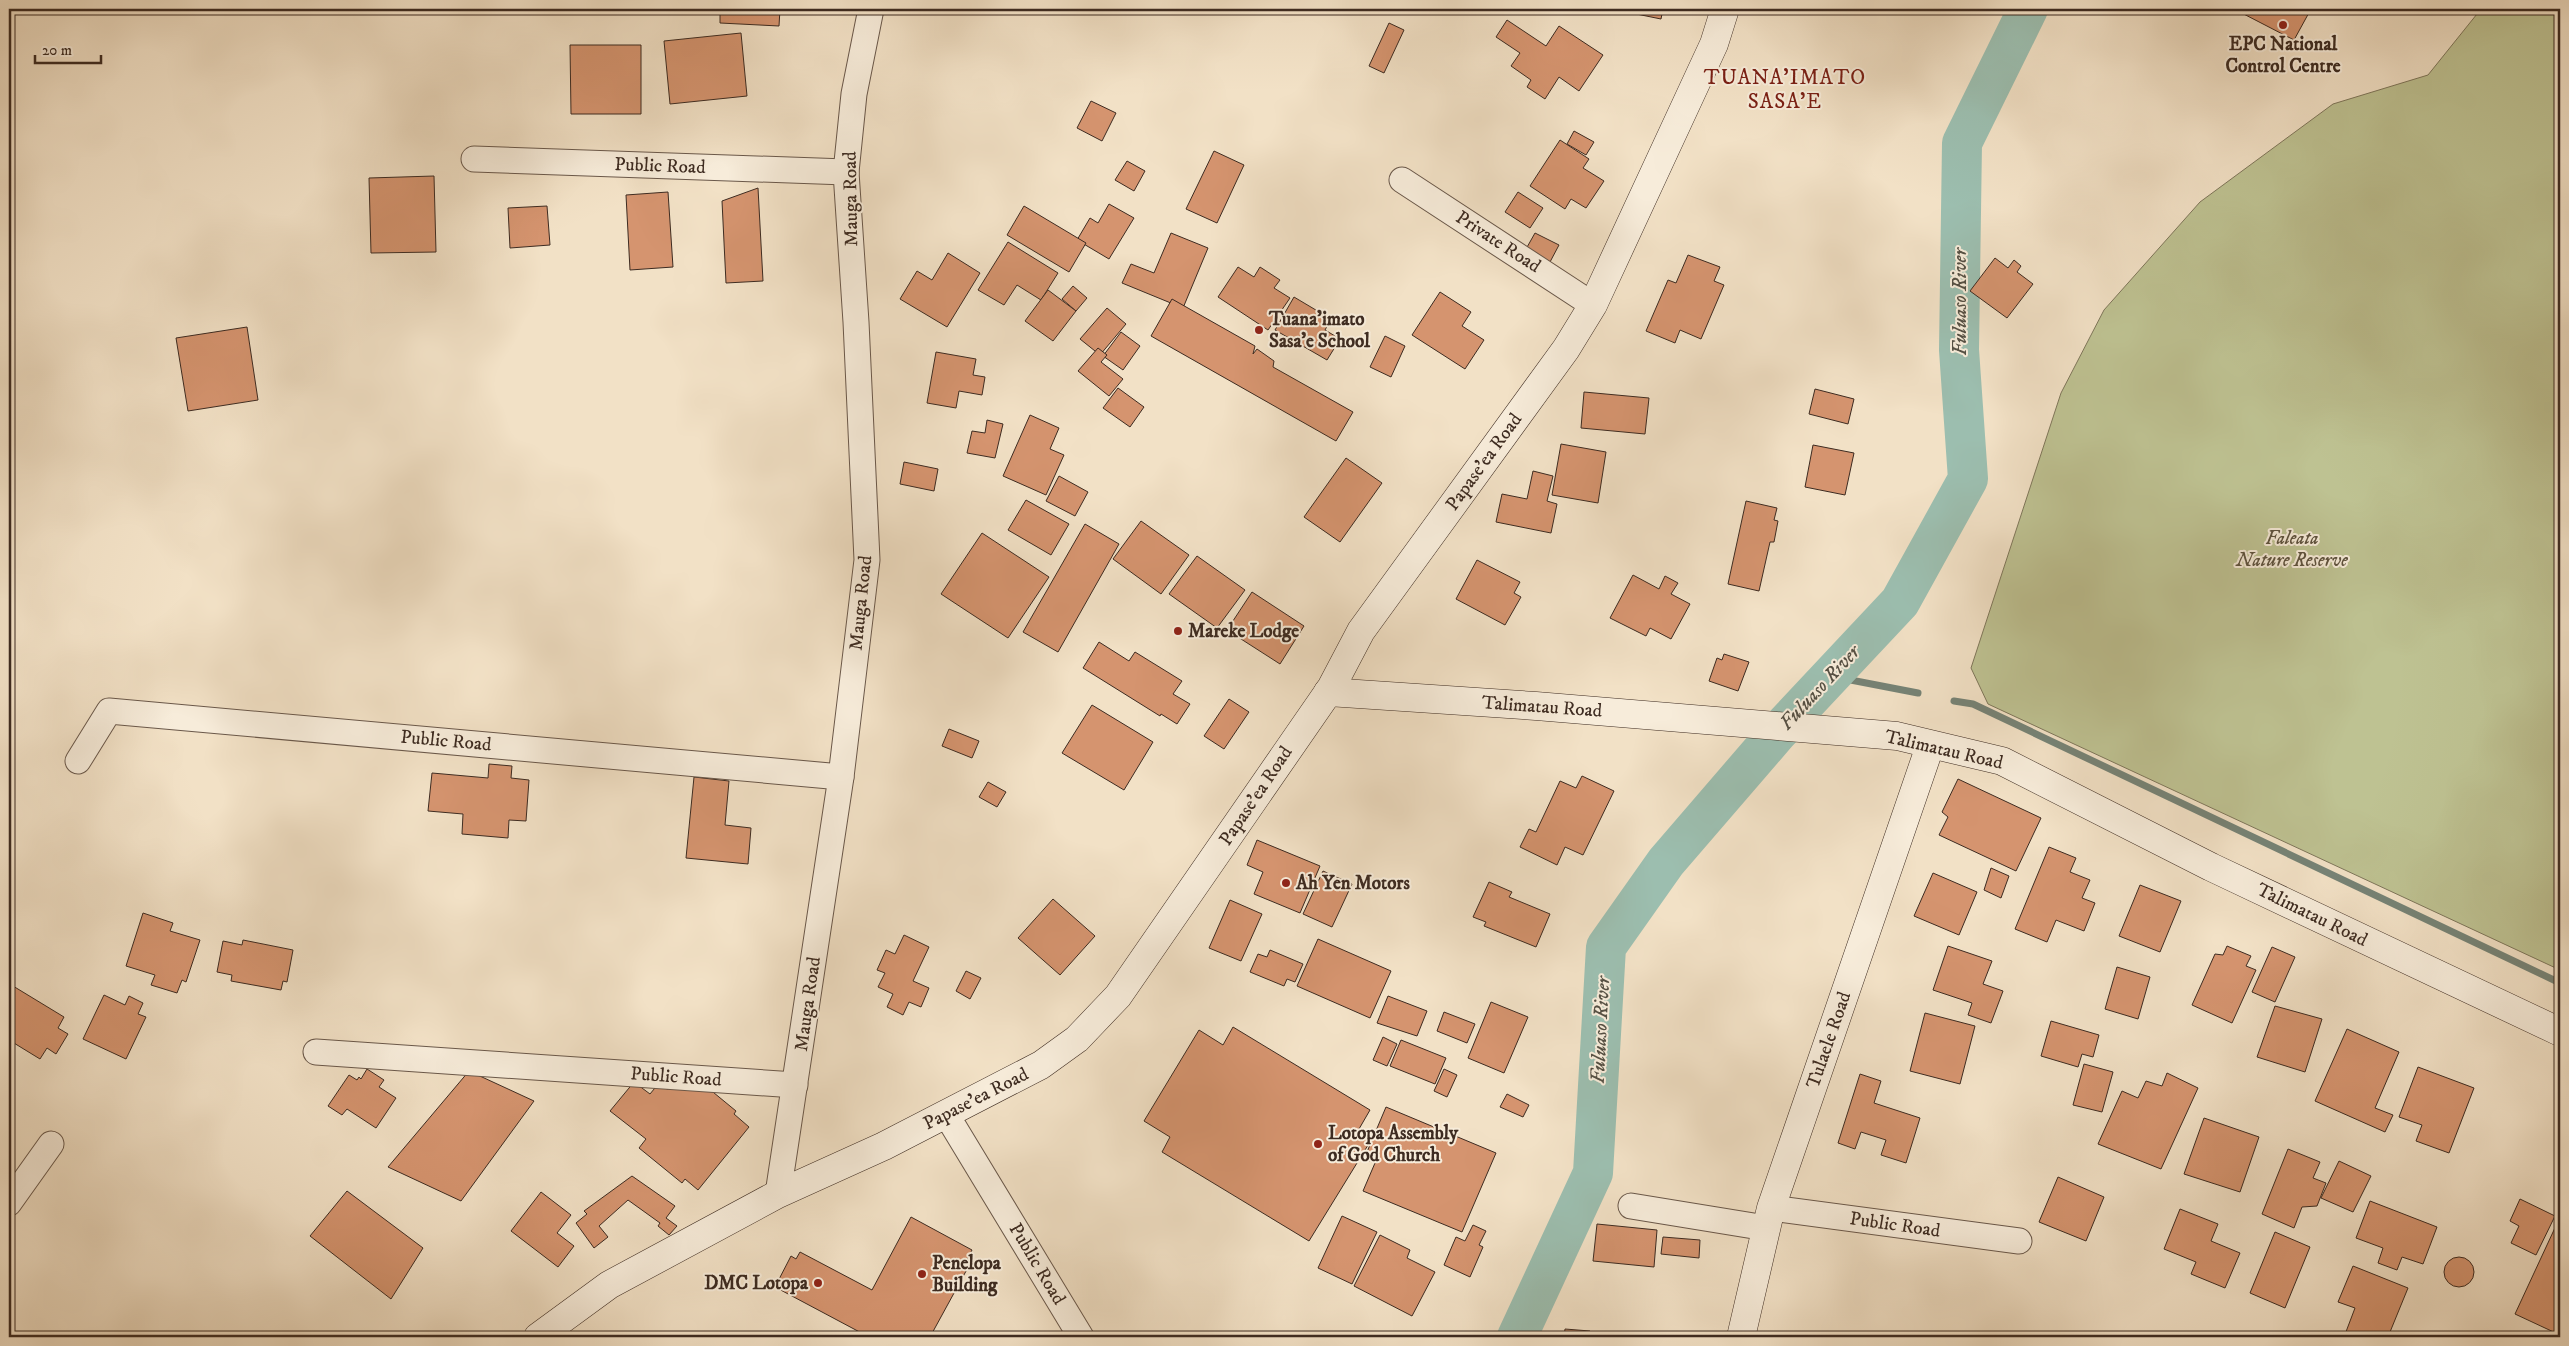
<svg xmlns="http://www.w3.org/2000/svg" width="2569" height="1346" font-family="'IM FELL DW Pica',serif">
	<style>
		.green { fill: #bec292; stroke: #7e765a }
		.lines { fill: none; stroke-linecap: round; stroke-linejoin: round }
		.stream { stroke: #768376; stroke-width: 7 }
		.river { stroke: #9cbeaf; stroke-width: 40 }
		.building { fill: #d5946f; stroke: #3d2b21 }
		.street-casing { stroke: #6a584a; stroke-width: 27 }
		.secondary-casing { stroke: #3d2b21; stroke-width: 29 }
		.street { stroke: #f7ecda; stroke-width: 25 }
		.secondary { stroke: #f7ecda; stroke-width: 28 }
		.poi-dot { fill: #8f2418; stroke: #f7ecda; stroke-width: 2 }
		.labels { text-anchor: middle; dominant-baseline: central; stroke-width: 4; stroke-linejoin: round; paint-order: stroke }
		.poi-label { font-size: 19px; font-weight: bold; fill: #3d2b21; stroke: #f7ecda; text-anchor: start }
		.street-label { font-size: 19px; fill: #3d2b21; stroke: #f7ecda }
		.park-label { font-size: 19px; font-style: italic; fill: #5d513d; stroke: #f7ecda }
		.water-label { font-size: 20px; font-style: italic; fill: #555044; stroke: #f7ecda }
		.quarter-label { font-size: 21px; letter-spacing: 1px; fill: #7a1f14; stroke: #f7ecda }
	</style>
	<rect width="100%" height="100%" fill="#f2e1c6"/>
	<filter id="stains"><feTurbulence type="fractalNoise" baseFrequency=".004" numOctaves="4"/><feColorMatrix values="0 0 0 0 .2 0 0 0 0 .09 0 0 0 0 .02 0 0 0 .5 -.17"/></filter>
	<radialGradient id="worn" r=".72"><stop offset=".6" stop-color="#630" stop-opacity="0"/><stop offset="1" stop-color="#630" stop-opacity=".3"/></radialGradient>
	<path class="green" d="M 2481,9 L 2560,9 L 2560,970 L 1988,704 L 1971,668 L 2061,393 L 2104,310 L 2200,202 L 2333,104 L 2428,75 Z"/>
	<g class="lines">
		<g class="stream">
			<path d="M 1830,676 L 1918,693"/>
			<path d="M 1954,701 L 1973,704 L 2560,983"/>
		</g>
		<path class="river" d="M 1517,1337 L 1593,1173 L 1606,947 L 1666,862 L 1778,732 L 1900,602 L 1968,479 L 1959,350 L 1962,143 L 2028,9"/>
	</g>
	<g class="building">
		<path d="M 720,9 L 780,9 L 779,26 L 720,23 Z"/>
		<path d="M 1612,9 L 1663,9 L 1661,19 Z"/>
		<path d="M 2234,9 L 2311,9 L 2294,40 Z"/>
		<path d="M 1507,20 L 1546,46 L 1559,26 L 1603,55 L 1579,91 L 1559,77 L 1545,99 L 1527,87 L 1531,80 L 1511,66 L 1520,53 L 1496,37 Z"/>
		<path d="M 1389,23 L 1404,30 L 1384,73 L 1369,66 Z"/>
		<path d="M 741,33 L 747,96 L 670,104 L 664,41 Z"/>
		<path d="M 570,45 L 641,45 L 641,114 L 571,114 Z"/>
		<path d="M 1091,101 L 1116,113 L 1102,141 L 1077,128 Z"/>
		<path d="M 1574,131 L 1594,142 L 1586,155 L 1567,144 Z"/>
		<path d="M 1560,140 L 1589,159 L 1583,168 L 1604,181 L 1586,208 L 1571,199 L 1565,209 L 1530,186 Z"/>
		<path d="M 1214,151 L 1244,165 L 1217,223 L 1186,209 Z"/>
		<path d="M 1127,161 L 1145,171 L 1134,191 L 1115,180 Z"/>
		<path d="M 434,176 L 436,252 L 371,253 L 369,178 Z"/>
		<path d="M 758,188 L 763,281 L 726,283 L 722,201 Z"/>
		<path d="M 668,192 L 673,267 L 630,270 L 626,195 Z"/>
		<path d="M 1518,192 L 1543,208 L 1530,228 L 1505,212 Z"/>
		<path d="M 1109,204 L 1134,218 L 1109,259 L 1077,240 L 1090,218 L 1098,223 Z"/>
		<path d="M 547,206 L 550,245 L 510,248 L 508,208 Z"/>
		<path d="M 1024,206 L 1086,243 L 1069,272 L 1007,235 Z"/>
		<path d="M 1171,233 L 1208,248 L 1183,308 L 1122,283 L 1131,264 L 1154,273 Z"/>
		<path d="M 1535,233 L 1559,245 L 1550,262 L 1526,249 Z"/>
		<path d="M 1008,242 L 1058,273 L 1041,300 L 1017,285 L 1004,305 L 978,290 Z"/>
		<path d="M 948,253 L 980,273 L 947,327 L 900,299 L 917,271 L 932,280 Z"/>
		<path d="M 1688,255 L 1720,267 L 1714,281 L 1724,285 L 1701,339 L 1680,330 L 1675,343 L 1646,331 L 1668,280 L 1676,283 Z"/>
		<path d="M 1995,258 L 2008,268 L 2014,260 L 2021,266 L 2017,272 L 2033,284 L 2007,318 L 1970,291 Z"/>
		<path d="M 1238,267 L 1254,277 L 1260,267 L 1280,280 L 1274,288 L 1290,298 L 1268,330 L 1218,297 Z"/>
		<path d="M 1073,286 L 1087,298 L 1076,311 L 1062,299 Z"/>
		<path d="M 1048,290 L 1076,311 L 1053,341 L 1025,321 Z"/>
		<path d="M 1440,292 L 1471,312 L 1462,326 L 1484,340 L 1465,369 L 1412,335 Z"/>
		<path d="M 1294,297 L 1331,319 L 1325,330 L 1340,339 L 1327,360 L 1275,330 Z"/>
		<path d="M 1172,299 L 1255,346 L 1253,354 L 1257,349 L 1274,361 L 1273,367 L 1353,412 L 1336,441 L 1151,336 Z"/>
		<path d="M 1107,308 L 1126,324 L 1100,355 L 1080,339 Z"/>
		<path d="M 247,327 L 258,400 L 188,411 L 176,338 Z"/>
		<path d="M 1121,332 L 1140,346 L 1123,370 L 1103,356 Z"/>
		<path d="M 1385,336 L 1405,346 L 1391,377 L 1370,367 Z"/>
		<path d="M 1098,348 L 1107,355 L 1101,362 L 1123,379 L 1109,396 L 1078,371 Z"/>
		<path d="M 936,352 L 976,359 L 973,375 L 985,377 L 982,395 L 959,391 L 956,408 L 927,403 Z"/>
		<path d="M 1118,388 L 1144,407 L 1130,427 L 1103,408 Z"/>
		<path d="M 1815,389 L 1854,399 L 1848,424 L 1809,414 Z"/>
		<path d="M 1584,392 L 1649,398 L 1645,434 L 1581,428 Z"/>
		<path d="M 1030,415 L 1059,428 L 1050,449 L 1064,455 L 1046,495 L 1003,476 Z"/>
		<path d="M 987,420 L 1003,424 L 995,458 L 967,453 L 972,431 L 985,433 Z"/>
		<path d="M 1561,444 L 1606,452 L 1598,503 L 1552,495 Z"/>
		<path d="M 1813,445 L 1854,453 L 1845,495 L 1805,487 Z"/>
		<path d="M 1346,458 L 1382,483 L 1340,542 L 1304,517 Z"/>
		<path d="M 904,462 L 938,469 L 934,491 L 900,484 Z"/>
		<path d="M 1533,471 L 1553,476 L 1547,501 L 1557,504 L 1551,533 L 1496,522 L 1502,494 L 1527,499 Z"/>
		<path d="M 1059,476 L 1088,492 L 1075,516 L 1046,501 Z"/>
		<path d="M 1026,500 L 1069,524 L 1051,555 L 1008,530 Z"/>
		<path d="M 1746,501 L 1777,508 L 1774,520 L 1778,521 L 1774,542 L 1770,542 L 1759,591 L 1728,584 Z"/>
		<path d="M 1141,521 L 1189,555 L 1161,594 L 1113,559 Z"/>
		<path d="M 1085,524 L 1119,544 L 1058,652 L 1023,632 Z"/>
		<path d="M 982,533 L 1049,577 L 1008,638 L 941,594 Z"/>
		<path d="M 1197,556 L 1245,590 L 1217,628 L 1169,594 Z"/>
		<path d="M 1477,560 L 1520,582 L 1514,593 L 1521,597 L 1505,625 L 1456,599 Z"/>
		<path d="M 1633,575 L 1659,589 L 1665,576 L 1678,583 L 1671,594 L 1690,604 L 1671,639 L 1650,628 L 1646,636 L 1610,618 Z"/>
		<path d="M 1252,592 L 1304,626 L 1280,664 L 1227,630 Z"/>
		<path d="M 1099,642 L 1129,661 L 1135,652 L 1182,681 L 1173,694 L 1190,704 L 1177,724 L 1161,714 L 1160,716 L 1083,668 Z"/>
		<path d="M 1724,654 L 1749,662 L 1738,691 L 1709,681 L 1717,658 L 1722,660 Z"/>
		<path d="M 1229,699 L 1249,712 L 1224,749 L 1204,736 Z"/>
		<path d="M 1092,705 L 1153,742 L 1124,790 L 1062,753 Z"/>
		<path d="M 949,729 L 979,741 L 972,758 L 942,746 Z"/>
		<path d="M 489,764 L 512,766 L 511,778 L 529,780 L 526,821 L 509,820 L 508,838 L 462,834 L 463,814 L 428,811 L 432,773 L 488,778 Z"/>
		<path d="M 1582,776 L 1614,791 L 1583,855 L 1565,847 L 1557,865 L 1520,847 L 1529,829 L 1536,832 L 1560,781 L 1576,788 Z"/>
		<path d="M 694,777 L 729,781 L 725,825 L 751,828 L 748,864 L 686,858 Z"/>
		<path d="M 1958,779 L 2041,818 L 2016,871 L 1939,835 L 1948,817 L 1942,812 Z"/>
		<path d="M 988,782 L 1006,792 L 997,807 L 979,797 Z"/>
		<path d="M 1257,840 L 1320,866 L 1300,913 L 1254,894 L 1263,872 L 1247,865 Z"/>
		<path d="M 2049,847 L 2076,858 L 2070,872 L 2090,880 L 2082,898 L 2095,903 L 2084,931 L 2056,920 L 2047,942 L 2015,929 Z"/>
		<path d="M 1991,868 L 2009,876 L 2001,898 L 1984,890 Z"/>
		<path d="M 1323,871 L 1352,884 L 1332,927 L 1303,914 Z"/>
		<path d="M 1933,873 L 1977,892 L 1959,935 L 1914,916 Z"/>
		<path d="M 1489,882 L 1512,892 L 1509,897 L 1550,914 L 1536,947 L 1484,926 L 1486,922 L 1473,917 Z"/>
		<path d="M 2140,885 L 2181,901 L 2160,952 L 2119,936 Z"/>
		<path d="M 1053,899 L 1095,936 L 1060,975 L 1018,938 Z"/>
		<path d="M 1230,900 L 1262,914 L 1241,961 L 1209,948 Z"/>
		<path d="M 143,913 L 173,923 L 170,931 L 200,940 L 186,982 L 182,980 L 177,993 L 151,985 L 155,975 L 126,966 Z"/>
		<path d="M 904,935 L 929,947 L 913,981 L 929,988 L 921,1007 L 909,1002 L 903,1015 L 887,1007 L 893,994 L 878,987 L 885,973 L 877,970 L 886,950 L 895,954 Z"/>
		<path d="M 1318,939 L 1391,971 L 1370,1018 L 1297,986 Z"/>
		<path d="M 243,940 L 293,950 L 287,982 L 283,981 L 281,990 L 231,981 L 232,975 L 217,972 L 223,941 L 242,945 Z"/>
		<path d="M 1948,946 L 1992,961 L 1983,984 L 2003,991 L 1991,1023 L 1968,1015 L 1972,1003 L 1933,990 Z"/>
		<path d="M 2227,946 L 2251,956 L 2246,966 L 2256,970 L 2232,1023 L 2192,1005 L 2215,954 L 2223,955 Z"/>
		<path d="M 2272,947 L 2295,957 L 2275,1002 L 2252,992 Z"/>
		<path d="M 1270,950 L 1303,964 L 1295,982 L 1287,979 L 1284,986 L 1250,972 L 1258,954 L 1267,957 Z"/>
		<path d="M 2117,967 L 2150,977 L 2138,1019 L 2105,1009 Z"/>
		<path d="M 966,971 L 981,978 L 970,999 L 956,991 Z"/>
		<path d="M 13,986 L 64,1017 L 58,1028 L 68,1034 L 56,1054 L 47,1048 L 40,1059 L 9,1040 L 9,987 L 11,988 Z"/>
		<path d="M 104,995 L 125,1005 L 129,996 L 143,1003 L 138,1014 L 146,1017 L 126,1059 L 83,1039 Z"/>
		<path d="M 1388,996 L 1427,1011 L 1417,1036 L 1377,1023 Z"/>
		<path d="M 1491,1002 L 1528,1017 L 1504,1073 L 1468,1058 Z"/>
		<path d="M 2275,1006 L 2322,1019 L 2305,1072 L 2257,1057 Z"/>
		<path d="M 1444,1012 L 1475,1024 L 1467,1043 L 1437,1031 Z"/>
		<path d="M 1925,1013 L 1975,1026 L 1960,1084 L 1910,1071 Z"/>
		<path d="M 2051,1021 L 2099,1035 L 2093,1057 L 2082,1054 L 2078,1067 L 2041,1056 Z"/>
		<path d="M 1233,1027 L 1370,1110 L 1359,1129 L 1373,1137 L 1309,1241 L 1162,1152 L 1170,1137 L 1144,1121 L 1199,1030 L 1223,1045 Z"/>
		<path d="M 2347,1029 L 2399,1052 L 2375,1108 L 2393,1115 L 2385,1132 L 2315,1101 Z"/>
		<path d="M 1383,1037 L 1397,1044 L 1387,1066 L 1373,1060 Z"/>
		<path d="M 1401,1040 L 1446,1058 L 1435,1084 L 1390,1066 Z"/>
		<path d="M 2084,1064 L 2113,1072 L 2102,1112 L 2073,1105 Z"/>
		<path d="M 2418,1067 L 2474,1088 L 2449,1153 L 2416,1141 L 2422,1125 L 2399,1117 Z"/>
		<path d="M 367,1069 L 384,1080 L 379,1087 L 396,1098 L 376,1128 L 347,1109 L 342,1115 L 328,1106 L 349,1075 L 357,1080 L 359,1077 L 361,1079 Z"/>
		<path d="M 1444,1069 L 1457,1075 L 1447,1097 L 1434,1091 Z"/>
		<path d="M 469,1071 L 534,1101 L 461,1201 L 388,1167 Z"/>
		<path d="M 2167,1073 L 2198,1088 L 2161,1169 L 2098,1144 L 2122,1091 L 2138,1098 L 2146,1081 L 2162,1086 Z"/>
		<path d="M 1860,1074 L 1881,1081 L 1874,1103 L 1920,1118 L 1906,1163 L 1881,1155 L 1886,1140 L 1861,1132 L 1855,1149 L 1838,1143 Z"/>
		<path d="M 634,1082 L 650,1094 L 659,1083 L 667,1089 L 702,1083 L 736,1111 L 734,1114 L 749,1127 L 698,1190 L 685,1179 L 682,1183 L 639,1148 L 646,1139 L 610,1111 Z"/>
		<path d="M 1507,1094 L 1529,1105 L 1523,1117 L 1500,1107 Z"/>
		<path d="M 1386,1107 L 1496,1153 L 1462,1232 L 1363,1191 L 1375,1163 L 1364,1159 Z"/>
		<path d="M 2204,1118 L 2259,1137 L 2240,1192 L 2184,1174 Z"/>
		<path d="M 2288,1149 L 2320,1162 L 2313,1178 L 2326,1183 L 2317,1206 L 2302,1207 L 2294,1228 L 2262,1214 Z"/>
		<path d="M 2339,1161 L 2371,1176 L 2353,1212 L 2321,1198 Z"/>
		<path d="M 632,1176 L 675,1206 L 666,1218 L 677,1226 L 669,1235 L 658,1226 L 660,1223 L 628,1200 L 599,1226 L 608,1237 L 594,1248 L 576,1223 L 587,1214 L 584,1211 Z"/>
		<path d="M 2058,1177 L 2104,1197 L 2086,1241 L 2039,1222 Z"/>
		<path d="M 347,1191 L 423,1248 L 391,1299 L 310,1236 Z"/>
		<path d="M 541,1192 L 571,1215 L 557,1233 L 574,1246 L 558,1267 L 511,1231 Z"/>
		<path d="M 2520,1199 L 2555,1216 L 2536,1255 L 2511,1243 L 2519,1226 L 2510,1221 Z"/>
		<path d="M 2370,1201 L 2437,1227 L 2423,1264 L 2402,1257 L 2397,1270 L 2378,1263 L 2383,1248 L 2356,1238 Z"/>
		<path d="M 2180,1209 L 2218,1224 L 2211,1241 L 2240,1253 L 2225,1288 L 2191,1274 L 2196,1262 L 2164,1249 Z"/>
		<path d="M 1342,1216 L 1377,1232 L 1352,1284 L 1318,1268 Z"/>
		<path d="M 911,1217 L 972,1250 L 967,1260 L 971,1262 L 930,1337 L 869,1337 L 775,1287 L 791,1256 L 796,1259 L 800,1252 L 872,1290 Z"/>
		<path d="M 2560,1217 L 2560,1335 L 2515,1314 Z"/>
		<path d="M 1597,1224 L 1657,1230 L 1654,1267 L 1593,1261 Z"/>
		<path d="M 1473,1225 L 1486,1231 L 1479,1245 L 1483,1247 L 1470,1277 L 1444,1265 L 1456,1237 L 1465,1241 Z"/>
		<path d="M 2275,1232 L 2310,1247 L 2285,1308 L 2250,1293 Z"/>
		<path d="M 1380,1235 L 1410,1250 L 1407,1258 L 1435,1272 L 1412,1316 L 1354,1286 Z"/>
		<path d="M 1663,1237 L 1700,1240 L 1699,1258 L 1661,1254 Z"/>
		<circle cx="2459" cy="1272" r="15"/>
		<path d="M 2353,1266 L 2408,1288 L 2390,1332 L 2402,1337 L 2344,1337 L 2355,1308 L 2338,1302 Z"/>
		<path d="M 1565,1329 L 1590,1331 L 1590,1337 L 1564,1337 Z"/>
	</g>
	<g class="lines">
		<defs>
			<g id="street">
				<path d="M 474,159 L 846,172"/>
				<path d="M 1402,180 L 1593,305"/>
				<path d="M 78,761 L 109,711 L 841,777"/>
				<path d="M 316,1052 L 795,1085"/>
				<path d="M 946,1114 L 1081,1337"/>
				<path d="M 778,1194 L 841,777 L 867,560 L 856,322 L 846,172 L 854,94 L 871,9"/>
				<path d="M 9,1203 L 51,1144"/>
				<path d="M 1631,1206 L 1766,1228"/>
				<path d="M 1771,1208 L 2019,1241"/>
			</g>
			<g id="secondary">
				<path d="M 1328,692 L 1536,706 L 1897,736 L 2002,761 L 2211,867 L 2560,1032"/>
				<path d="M 538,1337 L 609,1285 L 778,1194 L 884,1146 L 1041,1065 L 1077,1039 L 1118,996 L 1331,688 L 1361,631 L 1566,349 L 1593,305 L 1714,44 L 1725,9"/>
				<path d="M 1741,1337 L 1771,1208 L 1930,746"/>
			</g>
		</defs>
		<use href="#street" class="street-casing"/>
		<use href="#secondary" class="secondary-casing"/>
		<use href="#street" class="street"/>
		<use href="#secondary" class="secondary"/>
	</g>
	<g class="poi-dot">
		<circle cx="2283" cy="25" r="5"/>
		<circle cx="1259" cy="330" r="5"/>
		<circle cx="1178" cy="631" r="5"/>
		<circle cx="1286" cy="883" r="5"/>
		<circle cx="1318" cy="1144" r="5"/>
		<circle cx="922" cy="1274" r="5"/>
		<circle cx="818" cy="1283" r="5"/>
	</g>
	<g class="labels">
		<g class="poi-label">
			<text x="2283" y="44" text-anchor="middle">EPC National<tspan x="2283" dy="22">Control Centre</tspan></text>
			<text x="1269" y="319">Tuana'imato<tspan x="1269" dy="22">Sasa'e School</tspan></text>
			<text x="1188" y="631">Mareke Lodge</text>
			<text x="1296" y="883">Ah Yen Motors</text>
			<text x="1328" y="1133">Lotopa Assembly<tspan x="1328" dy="22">of God Church</tspan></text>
			<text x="932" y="1263">Penelopa<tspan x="932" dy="22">Building</tspan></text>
			<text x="808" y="1283" text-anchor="end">DMC Lotopa</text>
		</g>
		<g class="street-label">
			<text transform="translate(660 166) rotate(2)">Public Road</text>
			<text transform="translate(851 199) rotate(-91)">Mauga Road</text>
			<text transform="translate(1498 242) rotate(33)">Private Road</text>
			<text transform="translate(1484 462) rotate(-54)">Papase'ea Road</text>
			<text transform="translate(861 603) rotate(-84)">Mauga Road</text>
			<text transform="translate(1542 707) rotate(4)">Talimatau Road</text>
			<text transform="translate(446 741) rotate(5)">Public Road</text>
			<text transform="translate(1944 750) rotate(13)">Talimatau Road</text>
			<text transform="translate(1256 796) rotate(-56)">Papase'ea Road</text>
			<text transform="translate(2312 915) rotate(26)">Talimatau Road</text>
			<text transform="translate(808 1004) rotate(-82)">Mauga Road</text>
			<text transform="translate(1829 1040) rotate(-71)">Tulaele Road</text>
			<text transform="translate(676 1077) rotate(4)">Public Road</text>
			<text transform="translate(976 1099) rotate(-27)">Papase'ea Road</text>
			<text transform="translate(1895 1225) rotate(8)">Public Road</text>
			<text transform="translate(1037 1264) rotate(59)">Public Road</text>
		</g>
		<g class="park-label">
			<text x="2292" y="538">Faleata<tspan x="2292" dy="22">Nature Reserve</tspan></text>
		</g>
		<g class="water-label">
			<text transform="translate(1960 302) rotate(-90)">Fuluaso River</text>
			<text transform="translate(1820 688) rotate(-47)">Fuluaso River</text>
			<text transform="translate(1601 1030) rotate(-87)">Fuluaso River</text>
		</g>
		<g class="quarter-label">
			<text x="1785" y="78">TUANA'IMATO<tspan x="1785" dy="24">SASA'E</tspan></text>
		</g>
	</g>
	<rect width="2569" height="1346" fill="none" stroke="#f2e1c6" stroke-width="30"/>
	<rect x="10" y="10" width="2549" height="1326" fill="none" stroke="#3d2b21" stroke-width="2.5"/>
	<rect x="15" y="15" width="2539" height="1316" fill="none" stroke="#3d2b21"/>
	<path d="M35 55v8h66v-8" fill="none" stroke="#3d2b21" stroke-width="2.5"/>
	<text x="42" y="55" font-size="15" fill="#3d2b21" stroke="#f7ecda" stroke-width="4" paint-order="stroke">20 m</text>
	<rect width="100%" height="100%" filter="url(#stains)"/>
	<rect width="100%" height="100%" fill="url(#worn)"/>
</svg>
